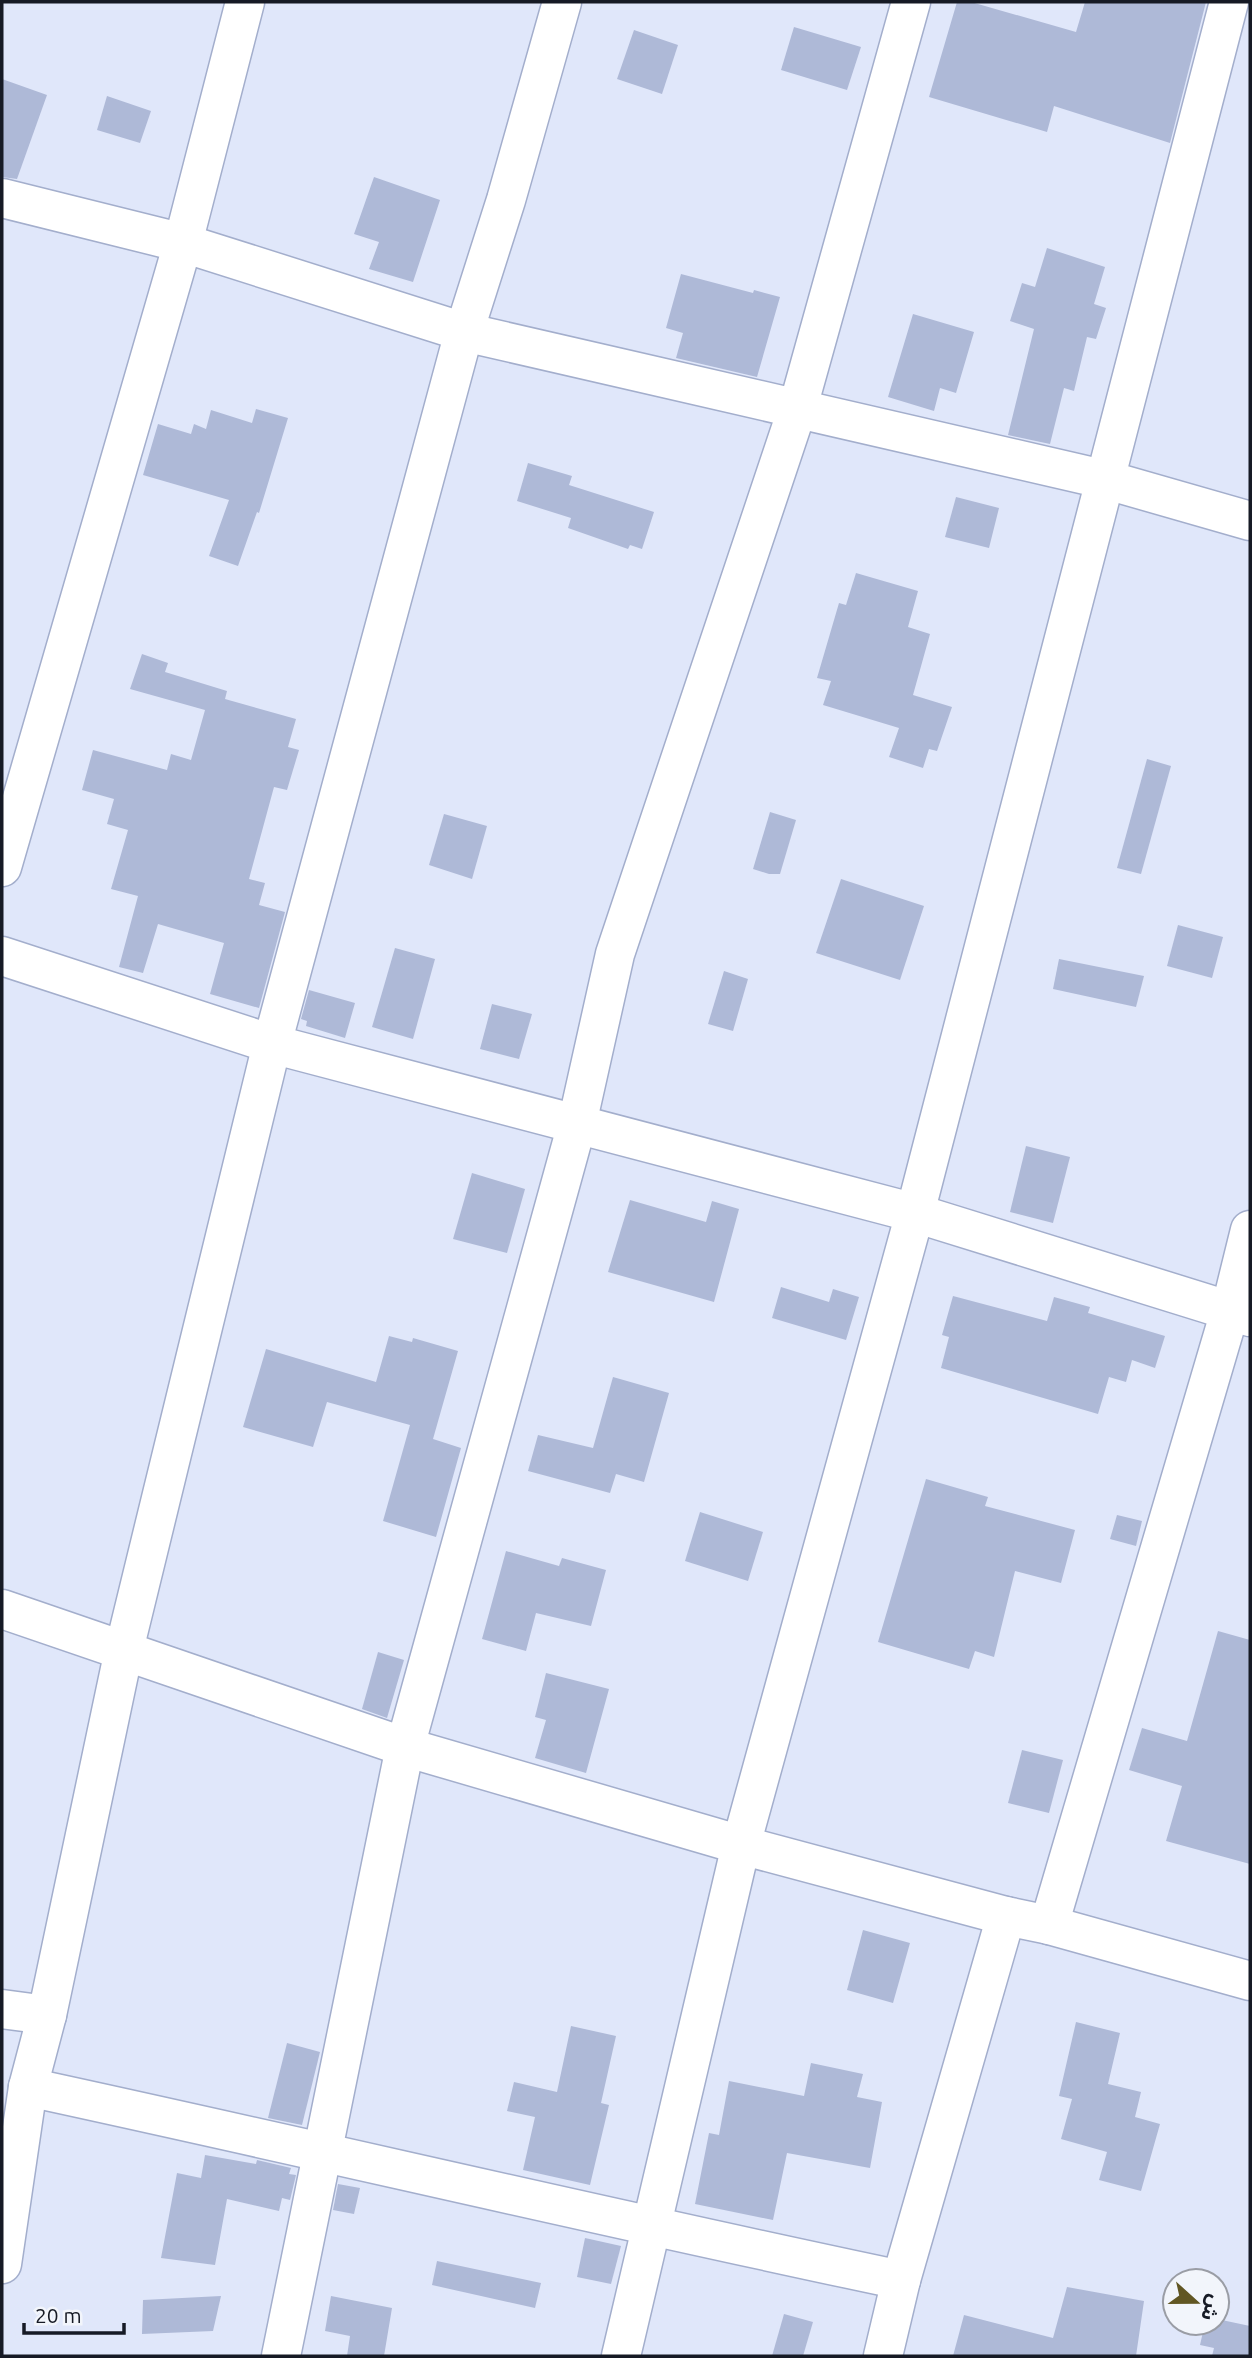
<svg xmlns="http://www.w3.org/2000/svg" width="1252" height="2358" font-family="Ubuntu,'Noto Sans Arabic',sans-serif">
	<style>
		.building { fill: #aeb9d7 }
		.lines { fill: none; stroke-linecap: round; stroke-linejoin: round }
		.minor-casing { stroke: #a3aecc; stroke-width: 41 }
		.minor { stroke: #fff; stroke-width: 38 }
	</style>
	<rect width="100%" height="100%" fill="#e0e7fa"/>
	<g class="building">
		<path d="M 957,2 L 971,2 L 1076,32 L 1085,2 L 1206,2 L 1170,143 L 1054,106 L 1047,132 L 929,97 Z"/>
		<path d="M 794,27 L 861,47 L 847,90 L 781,70 Z"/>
		<path d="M 634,30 L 678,45 L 662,94 L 617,79 Z"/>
		<path d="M 2,79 L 47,95 L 17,179 L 2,177 Z"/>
		<path d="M 107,96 L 151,111 L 140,143 L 97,130 Z"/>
		<path d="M 374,177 L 440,200 L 413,282 L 369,269 L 379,242 L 354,234 Z"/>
		<path d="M 1047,248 L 1105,267 L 1094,304 L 1106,308 L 1096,339 L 1087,337 L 1074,391 L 1064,388 L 1050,444 L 1008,435 L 1034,329 L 1010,321 L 1022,283 L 1035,287 Z"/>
		<path d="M 681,274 L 753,293 L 754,290 L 780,297 L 757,377 L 676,358 L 683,333 L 666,328 Z"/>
		<path d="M 913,314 L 974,332 L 956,393 L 940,388 L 934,411 L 888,397 Z"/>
		<path d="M 256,409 L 288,418 L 259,513 L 257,512 L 238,566 L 209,556 L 229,500 L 143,475 L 158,424 L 191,434 L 194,424 L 206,429 L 211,410 L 252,423 Z"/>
		<path d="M 528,463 L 572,476 L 569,485 L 654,512 L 642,549 L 630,545 L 628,549 L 568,528 L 571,518 L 517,501 Z"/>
		<path d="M 956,497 L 999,508 L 989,548 L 945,537 Z"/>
		<path d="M 856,573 L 918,591 L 908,627 L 930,634 L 913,695 L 952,707 L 937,751 L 929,749 L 923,768 L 889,757 L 899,728 L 823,705 L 831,681 L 817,678 L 839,603 L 846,605 Z"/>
		<path d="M 142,654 L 168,663 L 165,672 L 227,691 L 225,699 L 296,719 L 288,747 L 299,750 L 287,790 L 274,787 L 249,879 L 265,883 L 259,905 L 285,912 L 259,1008 L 210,994 L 224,943 L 158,924 L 143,973 L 119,967 L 138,896 L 111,889 L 128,830 L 107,824 L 114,799 L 82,790 L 93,750 L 167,770 L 171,754 L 191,760 L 205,710 L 130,689 Z"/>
		<path d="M 1147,759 L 1171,766 L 1141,874 L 1117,868 Z"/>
		<path d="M 770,812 L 796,820 L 780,874 L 769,874 L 753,869 Z"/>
		<path d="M 444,814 L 487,826 L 472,879 L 429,865 Z"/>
		<path d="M 841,879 L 924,906 L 900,980 L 816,953 Z"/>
		<path d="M 1178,925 L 1223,937 L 1212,978 L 1167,966 Z"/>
		<path d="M 395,948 L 435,959 L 413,1039 L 372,1027 Z"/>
		<path d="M 1059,959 L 1144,976 L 1136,1007 L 1053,989 Z"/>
		<path d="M 724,971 L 748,979 L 733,1031 L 708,1024 Z"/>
		<path d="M 309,990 L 355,1003 L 345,1038 L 306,1026 L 307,1021 L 301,1019 Z"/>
		<path d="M 492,1004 L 532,1014 L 519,1059 L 480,1049 Z"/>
		<path d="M 1026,1146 L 1070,1157 L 1053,1223 L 1010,1212 Z"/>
		<path d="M 472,1173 L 525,1189 L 507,1253 L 453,1239 Z"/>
		<path d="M 630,1200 L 706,1222 L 712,1201 L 739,1209 L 714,1302 L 608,1272 Z"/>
		<path d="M 781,1287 L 829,1302 L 833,1289 L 859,1297 L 846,1340 L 772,1318 Z"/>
		<path d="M 953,1296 L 1047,1321 L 1054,1297 L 1090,1307 L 1088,1313 L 1165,1336 L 1155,1368 L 1132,1360 L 1126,1382 L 1109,1377 L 1098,1414 L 941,1368 L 949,1337 L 942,1335 Z"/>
		<path d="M 389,1336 L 412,1342 L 413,1338 L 458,1351 L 433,1439 L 461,1448 L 436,1537 L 383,1521 L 410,1425 L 327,1402 L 313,1447 L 243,1427 L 266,1349 L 376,1382 Z"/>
		<path d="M 613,1377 L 669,1393 L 644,1482 L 616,1474 L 610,1493 L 528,1471 L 538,1435 L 593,1448 Z"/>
		<path d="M 926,1479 L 988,1497 L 985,1506 L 1075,1530 L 1061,1583 L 1015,1571 L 994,1657 L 975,1651 L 969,1669 L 878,1642 Z"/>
		<path d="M 700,1512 L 763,1532 L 748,1581 L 685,1561 Z"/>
		<path d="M 1117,1515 L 1142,1521 L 1136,1546 L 1110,1539 Z"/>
		<path d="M 506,1551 L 559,1566 L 562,1558 L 606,1570 L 591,1626 L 536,1613 L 526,1651 L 482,1639 Z"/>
		<path d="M 1218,1631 L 1250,1640 L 1250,1864 L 1166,1841 L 1182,1786 L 1129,1770 L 1142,1728 L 1187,1741 Z"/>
		<path d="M 378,1652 L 404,1660 L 387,1718 L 362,1709 Z"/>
		<path d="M 546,1673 L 609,1689 L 586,1773 L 535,1758 L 546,1720 L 535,1717 Z"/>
		<path d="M 1022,1750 L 1063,1760 L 1049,1813 L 1008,1803 Z"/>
		<path d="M 863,1930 L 910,1943 L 893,2003 L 847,1990 Z"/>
		<path d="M 1076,2022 L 1120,2033 L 1108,2084 L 1141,2092 L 1135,2117 L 1160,2124 L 1141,2191 L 1099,2180 L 1107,2152 L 1061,2139 L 1072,2099 L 1059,2096 Z"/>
		<path d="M 571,2026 L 616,2036 L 601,2103 L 609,2105 L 590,2185 L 523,2170 L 535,2117 L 507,2111 L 514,2082 L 557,2092 Z"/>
		<path d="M 287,2043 L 320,2052 L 302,2125 L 268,2118 Z"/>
		<path d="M 811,2063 L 863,2074 L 857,2097 L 882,2102 L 870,2168 L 787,2153 L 773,2220 L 695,2204 L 709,2133 L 719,2135 L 729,2081 L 804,2096 Z"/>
		<path d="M 205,2155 L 256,2164 L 257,2160 L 291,2168 L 289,2174 L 296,2175 L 290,2200 L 282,2198 L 279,2211 L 227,2199 L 215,2265 L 161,2258 L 177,2173 L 201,2178 Z"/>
		<path d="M 338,2184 L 360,2188 L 354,2214 L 333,2210 Z"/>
		<path d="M 585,2238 L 621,2246 L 611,2284 L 577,2277 Z"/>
		<path d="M 437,2261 L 541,2283 L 535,2308 L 432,2285 Z"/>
		<path d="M 1067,2287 L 1144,2301 L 1136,2356 L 953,2356 L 964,2315 L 1053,2338 Z"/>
		<path d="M 221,2296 L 213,2331 L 142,2334 L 143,2300 Z"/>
		<path d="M 331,2296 L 392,2308 L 384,2356 L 347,2356 L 350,2336 L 325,2331 Z"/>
		<path d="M 784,2314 L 813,2322 L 803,2356 L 772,2356 Z"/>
		<path d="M 1217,2319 L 1250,2326 L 1250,2356 L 1212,2356 L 1214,2348 L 1200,2345 L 1205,2323 L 1217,2323 Z"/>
	</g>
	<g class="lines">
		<defs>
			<g id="minor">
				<path d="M 2,198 L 183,243 L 464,332 L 1107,480 L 1250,521"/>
				<path d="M 2,867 L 183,243 L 245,2"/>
				<path d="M 2,956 L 272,1044 L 915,1213 L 1250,1317"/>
				<path d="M 2,1609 L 405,1747 L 741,1845 L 1006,1916 L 1049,1925 L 1250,1981"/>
				<path d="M 1049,1925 L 1230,1311 L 1250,1230"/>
				<path d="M 2,2009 L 47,2015"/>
				<path d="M 28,2087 C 319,2150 610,2219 901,2280"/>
				<path d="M 2,2264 L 28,2087 L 47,2015 L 124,1650 L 272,1044 L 464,332 L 506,200 L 562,2"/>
				<path d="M 281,2356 L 405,1747 L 577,1124 L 615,954 L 798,407 L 911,2"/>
				<path d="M 621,2356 L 741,1845 L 915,1213 L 1229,2"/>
				<path d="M 883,2356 L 901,2280 L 1006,1916"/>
			</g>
		</defs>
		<use href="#minor" class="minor-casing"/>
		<use href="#minor" class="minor"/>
	</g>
	<rect width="1252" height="2358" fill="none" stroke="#161a25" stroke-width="7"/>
	<g transform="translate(1196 2302) rotate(111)"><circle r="33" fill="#f2f5fb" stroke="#9a9da5" stroke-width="2"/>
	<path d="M0-5L12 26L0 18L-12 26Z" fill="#615623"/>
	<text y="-10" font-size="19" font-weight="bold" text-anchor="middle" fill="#161a25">ش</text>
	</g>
	<path d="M24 2323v10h100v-10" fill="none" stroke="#161a25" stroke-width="3.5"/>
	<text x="35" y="2323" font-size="21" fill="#161a25" stroke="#f2f5fb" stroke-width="5" paint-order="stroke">20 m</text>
</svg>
